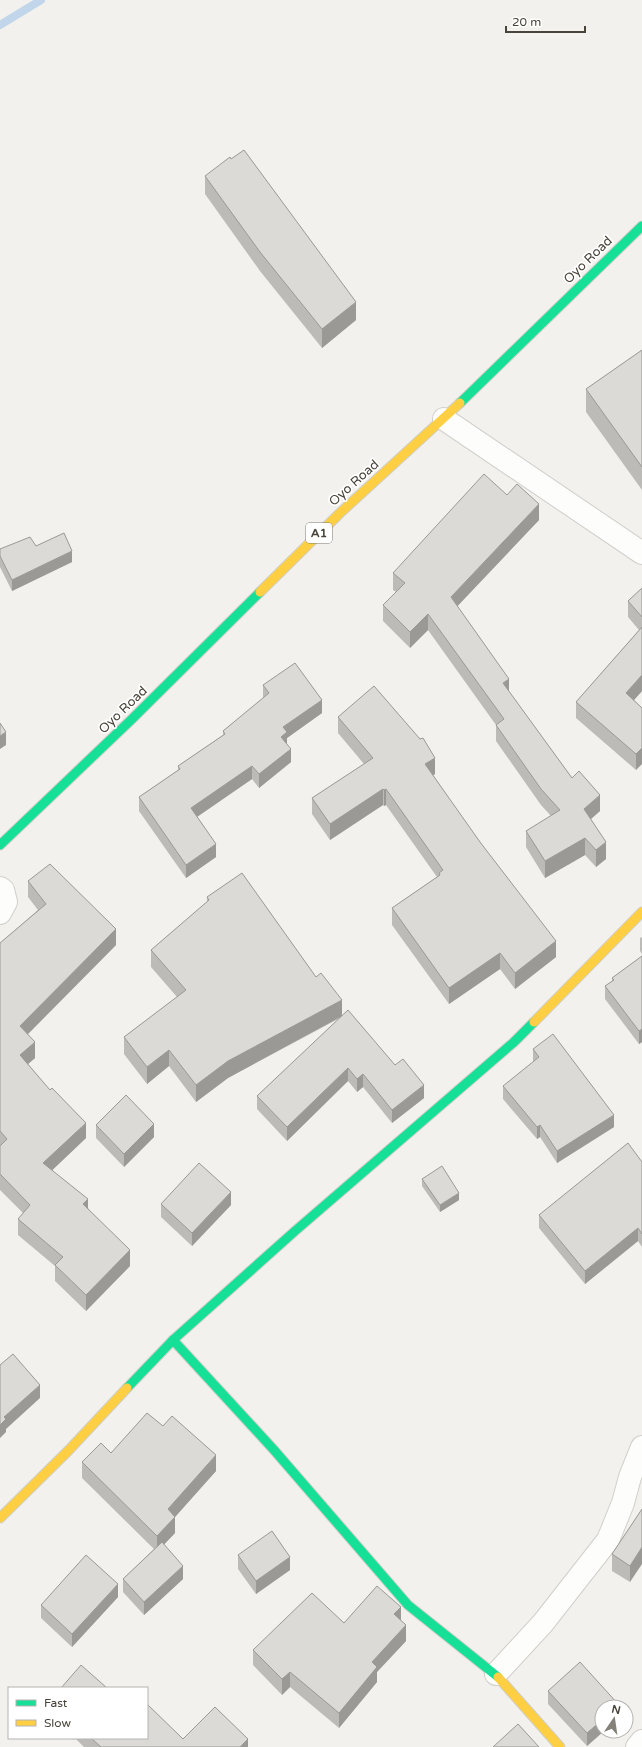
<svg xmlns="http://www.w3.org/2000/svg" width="642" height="1747" font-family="'Varela Round',sans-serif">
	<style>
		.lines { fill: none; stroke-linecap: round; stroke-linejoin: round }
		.stream { stroke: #c2d6eb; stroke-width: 8 }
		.street-casing { stroke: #d0cfcb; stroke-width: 24 }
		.fast-casing { stroke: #d0cec5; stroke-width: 11 }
		.slow-casing { stroke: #d0cec5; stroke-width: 11 }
		.street { stroke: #fdfdfc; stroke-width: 22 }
		.fast { stroke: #16e098; stroke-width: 9 }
		.slow { stroke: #ffcf43; stroke-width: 9 }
		.wall { fill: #bdbbb8 }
		.shaded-wall { fill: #9a9996 }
		.building { fill: #dcdad6; stroke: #9a9996 }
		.labels { text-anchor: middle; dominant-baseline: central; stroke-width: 3.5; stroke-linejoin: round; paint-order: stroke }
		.shield { fill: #fff; stroke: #7f7c74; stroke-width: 1 }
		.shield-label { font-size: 12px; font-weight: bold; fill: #484439 }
		.street-label { font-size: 13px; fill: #484439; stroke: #fff }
	</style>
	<rect width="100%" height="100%" fill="#f2f1ed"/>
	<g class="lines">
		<path class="stream" d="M 0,25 L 41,0"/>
		<defs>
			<g id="street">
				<path d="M 444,419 L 642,553"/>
				<path d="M 0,888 L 3,890 L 6,902 L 0,913"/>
				<path d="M 496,1674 L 543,1623 L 608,1540 L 623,1503 L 630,1477 L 642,1447"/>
				<path d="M 637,1747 L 642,1741"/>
			</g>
			<g id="fast">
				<path d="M 460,403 L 642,226"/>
				<path d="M 0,845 L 132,719 L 260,592"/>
				<path d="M 173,1340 L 274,1450 L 408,1605 L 498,1677"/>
				<path d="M 127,1388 L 173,1340 L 295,1231 L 514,1042 L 534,1022"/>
			</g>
			<g id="slow">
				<path d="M 260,592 L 340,513 L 460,403"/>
				<path d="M 534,1022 L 642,912"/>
				<path d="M 0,1518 L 68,1451 L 127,1388"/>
				<path d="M 498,1677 L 560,1747"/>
			</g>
		</defs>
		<use href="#street" class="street-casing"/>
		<use href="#fast" class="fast-casing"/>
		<use href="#slow" class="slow-casing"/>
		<use href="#street" class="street"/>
		<use href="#fast" class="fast"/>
		<use href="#slow" class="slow"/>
	</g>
	<g class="wall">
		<path d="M 205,176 L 356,320 L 322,348 L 260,271 L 205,194 Z"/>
		<path d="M 642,350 L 642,490 L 586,412 L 586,389 Z"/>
		<path d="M 507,495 L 539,520 L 457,606 L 509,692 L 572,778 L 600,811 L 591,819 L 606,859 L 596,867 L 585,855 L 545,878 L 526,847 L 526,831 L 551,816 L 541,805 L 496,741 L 496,725 L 428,630 L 410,648 L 383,621 L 383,605 L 396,592 L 393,590 L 393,573 Z"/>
		<path d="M 36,546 L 72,562 L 12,591 L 0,567 L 0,549 Z"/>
		<path d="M 642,588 L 642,691 L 634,700 L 642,708 L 636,770 L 576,718 L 576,702 L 639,630 L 628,617 L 628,601 Z"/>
		<path d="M 263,685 L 322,713 L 287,738 L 287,744 L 291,762 L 259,788 L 252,779 L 197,817 L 216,857 L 186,878 L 139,811 L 139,797 L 178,770 L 178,766 L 223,735 L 223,731 L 263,698 Z"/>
		<path d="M 338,717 L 435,774 L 433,775 L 556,957 L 515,989 L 500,969 L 449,1004 L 392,925 L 392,908 L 437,877 L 386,805 L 384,806 L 383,805 L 330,840 L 312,814 L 312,798 L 364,764 L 338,733 Z"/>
		<path d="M 28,881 L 116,945 L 28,1034 L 35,1058 L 28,1064 L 86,1138 L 52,1170 L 88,1208 L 130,1266 L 86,1311 L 55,1281 L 55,1266 L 18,1235 L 18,1219 L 23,1213 L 0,1190 L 0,943 L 38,910 L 28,897 Z"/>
		<path d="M 207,897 L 342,1015 L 424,1098 L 392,1123 L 363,1087 L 357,1092 L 348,1081 L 287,1141 L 257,1109 L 257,1096 L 340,1018 L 228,1078 L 196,1102 L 169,1066 L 147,1084 L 124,1054 L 124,1037 L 177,997 L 151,967 L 151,950 L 207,902 Z"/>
		<path d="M 642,937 L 642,954 L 640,951 L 640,938 Z"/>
		<path d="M 642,956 L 642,1042 L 639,1044 L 605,999 L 605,986 L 612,981 L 612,978 Z"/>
		<path d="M 533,1049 L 614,1127 L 557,1163 L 540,1137 L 537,1139 L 503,1099 L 503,1086 L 533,1062 Z"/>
		<path d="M 96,1125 L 154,1137 L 124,1167 L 96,1138 Z"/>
		<path d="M 642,1162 L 642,1247 L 638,1241 L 585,1284 L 539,1228 L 539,1215 Z"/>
		<path d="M 422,1179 L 459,1200 L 440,1212 L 422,1186 Z"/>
		<path d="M 161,1204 L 231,1205 L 192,1246 L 161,1217 Z"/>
		<path d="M 163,1426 L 216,1471 L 175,1517 L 175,1533 L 164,1544 L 183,1579 L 144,1615 L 123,1592 L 123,1579 L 154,1549 L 82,1478 L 82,1462 L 111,1453 Z"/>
		<path d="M 642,1509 L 630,1582 L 612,1571 L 612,1554 Z"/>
		<path d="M 238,1555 L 290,1570 L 256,1594 L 238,1569 Z"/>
		<path d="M 118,1597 L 72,1647 L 41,1618 L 41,1605 Z"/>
		<path d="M 401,1621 L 406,1641 L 377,1672 L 377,1682 L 339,1728 L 290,1687 L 282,1695 L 253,1665 L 253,1650 L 344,1623 Z"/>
		<path d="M 548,1691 L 619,1707 L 602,1731 L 604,1731 L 587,1746 L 548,1704 Z"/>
		<path d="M 72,1738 L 147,1738 L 183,1739 L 248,1747 L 84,1747 L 75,1738 L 74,1740 Z"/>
	</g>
	<g class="shaded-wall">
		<path d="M 356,302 L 356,320 L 322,348 L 322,329 Z"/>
		<path d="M 539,504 L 539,520 L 451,613 L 451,597 Z"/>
		<path d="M 72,551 L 72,562 L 12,591 L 12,580 Z"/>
		<path d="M 428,614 L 428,630 L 410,648 L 410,632 Z"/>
		<path d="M 642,675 L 642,691 L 626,709 L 626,693 Z"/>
		<path d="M 509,679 L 509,695 L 503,683 Z"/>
		<path d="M 322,700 L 322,713 L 287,738 L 287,745 L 281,737 L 283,727 Z"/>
		<path d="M 6,732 L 6,745 L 0,749 L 0,736 Z"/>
		<path d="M 642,748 L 642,764 L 636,770 L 636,754 Z"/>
		<path d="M 291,749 L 291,762 L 259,788 L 259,774 Z"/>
		<path d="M 435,758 L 435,774 L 425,780 L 425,764 Z"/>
		<path d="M 252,766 L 252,779 L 191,821 L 191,808 Z"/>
		<path d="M 383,789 L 383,805 L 330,840 L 330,824 Z"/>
		<path d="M 386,789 L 386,805 L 384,806 L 384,790 Z"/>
		<path d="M 600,795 L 600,811 L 584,825 L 584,809 Z"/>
		<path d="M 585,838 L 585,855 L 545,878 L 545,861 Z"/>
		<path d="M 606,842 L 606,859 L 596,867 L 596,850 Z"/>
		<path d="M 216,844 L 216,857 L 186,878 L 186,865 Z"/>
		<path d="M 116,929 L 116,945 L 20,1042 L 20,1026 Z"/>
		<path d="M 556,941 L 556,957 L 515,989 L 515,973 Z"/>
		<path d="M 500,953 L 500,969 L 449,1004 L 449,988 Z"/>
		<path d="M 342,1000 L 342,1016 L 228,1078 L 196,1102 L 196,1085 L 228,1061 Z"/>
		<path d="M 642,1029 L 642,1042 L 639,1044 L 639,1031 Z"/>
		<path d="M 35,1042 L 35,1058 L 20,1071 L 20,1055 Z"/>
		<path d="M 169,1050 L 169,1066 L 147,1084 L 147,1067 Z"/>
		<path d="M 348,1068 L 348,1081 L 287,1141 L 287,1127 Z"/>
		<path d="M 363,1074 L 363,1087 L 357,1092 L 357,1079 Z"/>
		<path d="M 424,1085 L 424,1098 L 392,1123 L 392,1110 Z"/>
		<path d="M 614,1115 L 614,1127 L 557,1163 L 557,1151 Z"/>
		<path d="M 86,1123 L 86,1138 L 43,1179 L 43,1163 Z"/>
		<path d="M 154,1124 L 154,1137 L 124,1167 L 124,1154 Z"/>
		<path d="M 540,1125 L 540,1137 L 537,1139 L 537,1127 Z"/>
		<path d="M 231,1192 L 231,1205 L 192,1246 L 192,1233 Z"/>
		<path d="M 459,1193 L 459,1200 L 440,1212 L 440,1205 Z"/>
		<path d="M 88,1199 L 88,1215 L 83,1204 Z"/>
		<path d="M 638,1228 L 638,1241 L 585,1284 L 585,1271 Z"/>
		<path d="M 130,1250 L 130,1266 L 86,1311 L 86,1295 Z"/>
		<path d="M 40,1385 L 40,1398 L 6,1429 L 6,1432 L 0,1438 L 0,1425 L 4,1417 Z"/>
		<path d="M 216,1455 L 216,1471 L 175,1517 L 175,1533 L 157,1552 L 157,1536 L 168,1509 Z"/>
		<path d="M 642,1547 L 642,1564 L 630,1582 L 630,1566 Z"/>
		<path d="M 290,1557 L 290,1570 L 256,1594 L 256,1581 Z"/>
		<path d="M 183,1566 L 183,1579 L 144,1615 L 144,1602 Z"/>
		<path d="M 118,1584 L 118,1597 L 72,1647 L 72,1634 Z"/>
		<path d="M 401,1607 L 401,1622 L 394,1614 Z"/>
		<path d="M 406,1625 L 406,1641 L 377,1672 L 377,1682 L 339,1728 L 339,1713 L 372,1662 Z"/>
		<path d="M 290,1672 L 290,1687 L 282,1695 L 282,1679 Z"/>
		<path d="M 602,1720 L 602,1731 L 604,1731 L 587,1746 L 587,1733 Z"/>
		<path d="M 248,1739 L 248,1747 L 240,1747 Z"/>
	</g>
	<g class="building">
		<path d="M 244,150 L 356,302 L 322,329 L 260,252 L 205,176 L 230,157 L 231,159 Z"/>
		<path d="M 642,350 L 642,467 L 586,389 Z"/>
		<path d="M 484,474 L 507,495 L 517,484 L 539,504 L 451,597 L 509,679 L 503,683 L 572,778 L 579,771 L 600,795 L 584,809 L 606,842 L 596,850 L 585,838 L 545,861 L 526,831 L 560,810 L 541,789 L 496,725 L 504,719 L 428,614 L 410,632 L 383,605 L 405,583 L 393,573 Z"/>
		<path d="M 64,533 L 72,551 L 12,580 L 0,556 L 0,549 L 30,537 L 36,546 Z"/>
		<path d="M 642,588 L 642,617 L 628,601 Z"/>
		<path d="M 642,627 L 642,675 L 626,693 L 642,708 L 642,748 L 636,754 L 576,702 Z"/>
		<path d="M 295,663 L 322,700 L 283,727 L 287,732 L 281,737 L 291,749 L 259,774 L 252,766 L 191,808 L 216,844 L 186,865 L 139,797 L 180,769 L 178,766 L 225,734 L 223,731 L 269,693 L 263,685 Z"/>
		<path d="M 374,686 L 420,739 L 423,738 L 435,758 L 425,764 L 480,842 L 556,941 L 515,973 L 500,953 L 449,988 L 392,908 L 440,875 L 439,873 L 443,870 L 386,789 L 384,790 L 383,789 L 330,824 L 312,798 L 373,758 L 338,717 Z"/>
		<path d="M 0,723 L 6,732 L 0,736 Z"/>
		<path d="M 50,864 L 116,929 L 20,1026 L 35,1042 L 20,1055 L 50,1090 L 52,1088 L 86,1123 L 43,1163 L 88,1199 L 83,1204 L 130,1250 L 86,1295 L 55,1265 L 63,1257 L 18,1219 L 30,1205 L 0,1174 L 0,1146 L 7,1139 L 0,1131 L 0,943 L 46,904 L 28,881 Z"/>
		<path d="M 242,873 L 316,977 L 321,973 L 342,1000 L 228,1061 L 196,1085 L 169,1050 L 147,1067 L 124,1037 L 186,990 L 151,950 L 209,900 L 207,897 Z"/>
		<path d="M 642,956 L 642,1029 L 639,1031 L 605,986 L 614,980 L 612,978 Z"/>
		<path d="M 348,1010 L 395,1065 L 403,1059 L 424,1085 L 392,1110 L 363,1074 L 357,1079 L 348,1068 L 287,1127 L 257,1096 Z"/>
		<path d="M 553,1034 L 614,1115 L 557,1151 L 540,1125 L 537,1127 L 503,1086 L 539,1057 L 533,1049 Z"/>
		<path d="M 126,1095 L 154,1124 L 124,1154 L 96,1125 Z"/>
		<path d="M 628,1143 L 642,1162 L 642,1234 L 638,1228 L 585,1271 L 539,1215 Z"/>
		<path d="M 199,1163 L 231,1192 L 192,1233 L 161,1204 Z"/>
		<path d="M 442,1166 L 459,1193 L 440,1205 L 422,1179 Z"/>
		<path d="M 13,1354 L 40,1385 L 4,1417 L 6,1419 L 0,1425 L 0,1365 Z"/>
		<path d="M 147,1413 L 163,1426 L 172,1416 L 216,1455 L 168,1509 L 175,1517 L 157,1536 L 82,1462 L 101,1443 L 111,1453 Z"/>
		<path d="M 642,1509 L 642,1547 L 630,1566 L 612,1554 Z"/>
		<path d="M 272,1531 L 290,1557 L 256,1581 L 238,1555 Z"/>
		<path d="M 162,1542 L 183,1566 L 144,1602 L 123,1579 Z"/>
		<path d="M 86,1555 L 118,1584 L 72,1634 L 41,1605 Z"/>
		<path d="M 377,1586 L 401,1607 L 394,1614 L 406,1625 L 372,1662 L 377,1667 L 339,1713 L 290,1672 L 282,1679 L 253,1650 L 312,1593 L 344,1623 Z"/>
		<path d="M 580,1662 L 619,1705 L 616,1707 L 602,1707 L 602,1720 L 587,1733 L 548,1691 Z"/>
		<path d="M 81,1665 L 107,1688 L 61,1688 Z"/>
		<path d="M 147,1704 L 183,1739 L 215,1707 L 248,1739 L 240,1747 L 101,1747 L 91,1738 L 147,1738 Z"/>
		<path d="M 518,1724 L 539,1747 L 493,1747 Z"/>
	</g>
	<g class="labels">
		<rect class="shield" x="306" y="523" width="26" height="20" rx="3"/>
		<g class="shield-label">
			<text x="319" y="533">A1</text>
		</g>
		<g class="street-label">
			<text transform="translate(588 260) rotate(-44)">Oyo Road</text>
			<text transform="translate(354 483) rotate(-42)">Oyo Road</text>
			<text transform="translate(123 710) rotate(-44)">Oyo Road</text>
		</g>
	</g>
	<rect x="8" y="1687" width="140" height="52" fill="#ffffff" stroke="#b6b4b0"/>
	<rect x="16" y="1700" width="20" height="6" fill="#16e098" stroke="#b6b4b0"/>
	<text x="44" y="1707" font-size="12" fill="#484439">Fast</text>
	<rect x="16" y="1720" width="20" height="6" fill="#ffcf43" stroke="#b6b4b0"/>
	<text x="44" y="1727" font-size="12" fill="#484439">Slow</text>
	<g transform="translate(614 1719) rotate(13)"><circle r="19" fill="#ffffff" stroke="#b6b4b0"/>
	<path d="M0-3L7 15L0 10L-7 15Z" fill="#848178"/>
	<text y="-6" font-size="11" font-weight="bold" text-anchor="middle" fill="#484439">N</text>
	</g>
	<path d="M506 26v6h79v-6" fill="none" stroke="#484439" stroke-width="2"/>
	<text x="512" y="26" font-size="12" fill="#484439" stroke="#ffffff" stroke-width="3" paint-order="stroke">20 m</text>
</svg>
